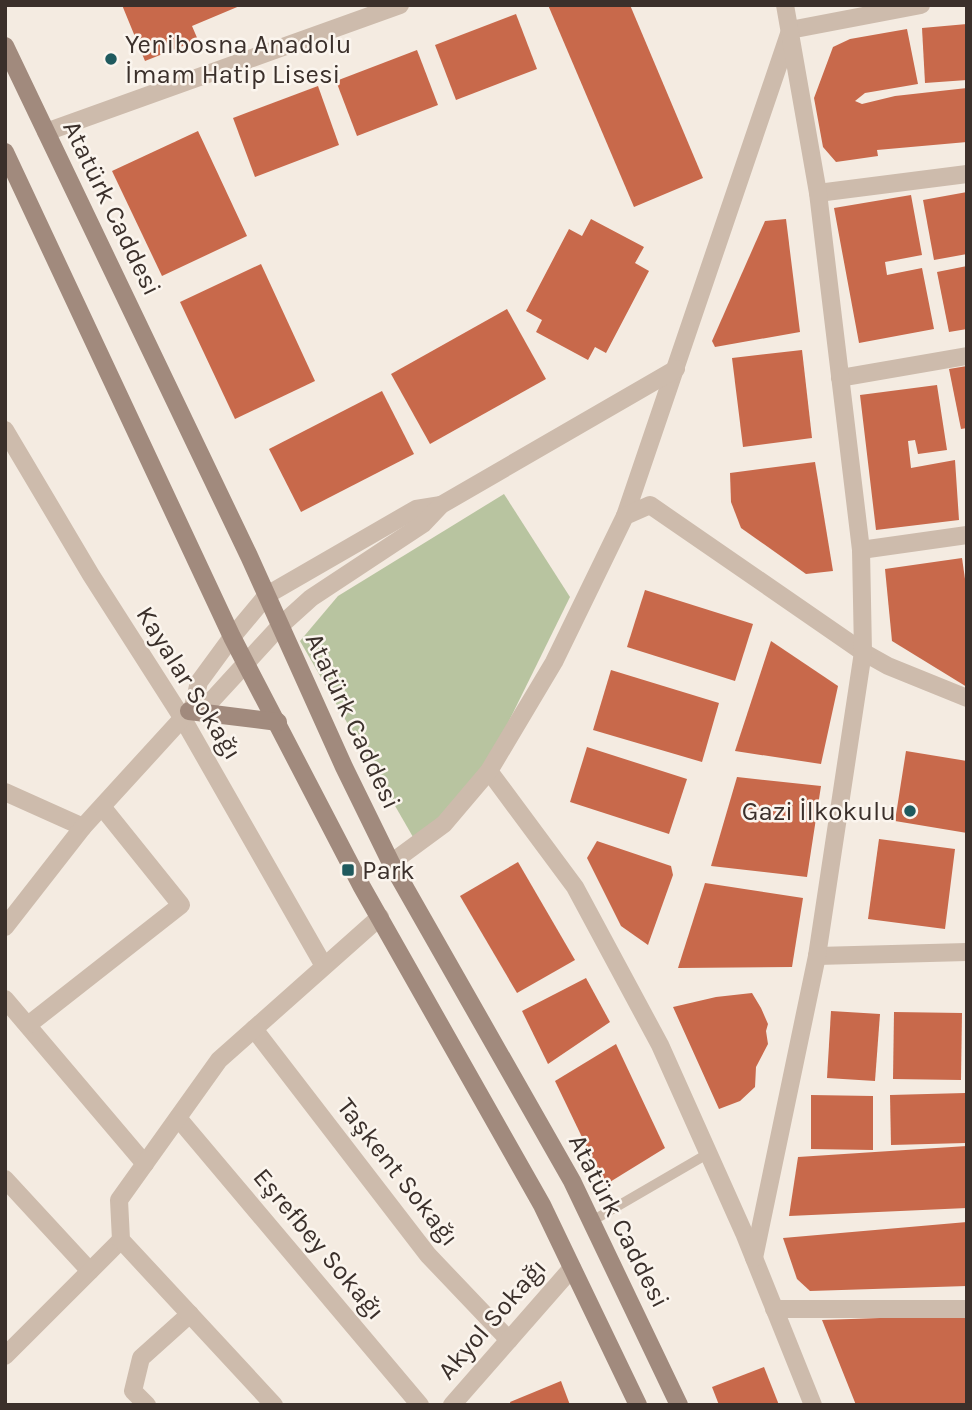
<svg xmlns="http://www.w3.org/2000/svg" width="972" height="1410" font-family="Karla,sans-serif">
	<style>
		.green { fill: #b8c4a0 }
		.building { fill: #c8694b }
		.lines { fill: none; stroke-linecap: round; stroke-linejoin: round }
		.lane { stroke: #cdbbac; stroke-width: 10 }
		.street { stroke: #cdbbac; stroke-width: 18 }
		.secondary { stroke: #a18a7d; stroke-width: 18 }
		.poi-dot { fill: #1f5a5e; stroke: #fbf5ee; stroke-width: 2.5 }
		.labels { text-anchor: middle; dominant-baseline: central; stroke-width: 5; stroke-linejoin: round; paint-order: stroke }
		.poi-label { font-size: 26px; fill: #3b302b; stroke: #fbf5ee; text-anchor: start }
		.street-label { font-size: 26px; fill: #3b302b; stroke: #fbf5ee }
	</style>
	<rect width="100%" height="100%" fill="#f4ebe1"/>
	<path class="green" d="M 504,494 L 570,597 L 474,792 L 413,837 L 300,641 L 338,596 Z"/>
	<g class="building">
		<path d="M 122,5 L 242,5 L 192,26 L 198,40 L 145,61 Z"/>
		<path d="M 548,5 L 630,5 L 703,178 L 634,207 Z"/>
		<path d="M 516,14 L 537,69 L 456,100 L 435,45 Z"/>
		<path d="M 967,24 L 967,80 L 925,83 L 922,28 Z"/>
		<path d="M 907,29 L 918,84 L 865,93 L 855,101 L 862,104 L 895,96 L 967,88 L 967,142 L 877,150 L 878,156 L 836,162 L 823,147 L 814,98 L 833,47 L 850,39 Z"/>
		<path d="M 417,50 L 438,105 L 357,136 L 336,81 Z"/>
		<path d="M 318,86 L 339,145 L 255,177 L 233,118 Z"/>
		<path d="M 198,131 L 247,236 L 162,276 L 112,171 Z"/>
		<path d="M 967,192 L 967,254 L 934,260 L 923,200 Z"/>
		<path d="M 911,195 L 922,255 L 885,262 L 887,275 L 922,268 L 934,329 L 859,343 L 834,208 Z"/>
		<path d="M 591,219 L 644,247 L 635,263 L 649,271 L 606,353 L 595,347 L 588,360 L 536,332 L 542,320 L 526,311 L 569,229 L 582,236 Z"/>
		<path d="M 786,219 L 800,332 L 715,347 L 712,341 L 765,221 Z"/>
		<path d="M 261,264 L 315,381 L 235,419 L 180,302 Z"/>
		<path d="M 967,266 L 967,329 L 949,332 L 937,272 Z"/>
		<path d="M 507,309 L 546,379 L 430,444 L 391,374 Z"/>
		<path d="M 802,350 L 812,438 L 743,447 L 732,358 Z"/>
		<path d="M 967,366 L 967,428 L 961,429 L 949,369 Z"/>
		<path d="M 937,385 L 947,450 L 918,454 L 915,440 L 908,441 L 911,468 L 955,460 L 959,520 L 876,530 L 860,395 Z"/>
		<path d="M 382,391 L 414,454 L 301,512 L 269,449 Z"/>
		<path d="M 815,462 L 833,571 L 806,574 L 741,528 L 731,502 L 730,473 Z"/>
		<path d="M 962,558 L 967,593 L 967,687 L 892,641 L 885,569 Z"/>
		<path d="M 645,590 L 753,624 L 735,681 L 627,647 Z"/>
		<path d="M 771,641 L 838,686 L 821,764 L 735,751 Z"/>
		<path d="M 611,670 L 719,703 L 702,762 L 593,730 Z"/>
		<path d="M 587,747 L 687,779 L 669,834 L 570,802 Z"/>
		<path d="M 906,751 L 967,761 L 967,833 L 895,821 Z"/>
		<path d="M 737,777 L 821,786 L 807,877 L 711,866 Z"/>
		<path d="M 879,839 L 955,849 L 945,929 L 868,919 Z"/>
		<path d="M 597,841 L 671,866 L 673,875 L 648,945 L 621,926 L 587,858 Z"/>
		<path d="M 518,862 L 575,960 L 517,993 L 460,896 Z"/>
		<path d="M 705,883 L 803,898 L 792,967 L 678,968 Z"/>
		<path d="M 586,978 L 610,1022 L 548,1064 L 522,1011 Z"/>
		<path d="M 752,993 L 761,1008 L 768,1024 L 766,1031 L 768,1044 L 756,1067 L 755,1087 L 740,1101 L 719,1109 L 673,1007 L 716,997 Z"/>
		<path d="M 831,1011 L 880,1014 L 875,1081 L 827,1078 Z"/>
		<path d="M 894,1012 L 962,1013 L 961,1080 L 893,1079 Z"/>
		<path d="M 616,1044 L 665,1148 L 605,1185 L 555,1081 Z"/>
		<path d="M 965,1093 L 966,1143 L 891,1145 L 890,1095 Z"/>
		<path d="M 811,1095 L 873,1096 L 873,1150 L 811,1149 Z"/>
		<path d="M 967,1146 L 967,1208 L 789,1216 L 798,1157 Z"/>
		<path d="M 967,1222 L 967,1286 L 810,1291 L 797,1279 L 783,1238 Z"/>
		<path d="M 967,1315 L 967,1405 L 856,1405 L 822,1320 Z"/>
		<path d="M 764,1367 L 779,1405 L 719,1405 L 712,1387 Z"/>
		<path d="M 561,1381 L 570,1405 L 511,1405 L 510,1402 Z"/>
	</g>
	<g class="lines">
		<path class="lane" d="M 592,1221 L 709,1153"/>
		<g class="street">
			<path d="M 790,30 L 921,5"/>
			<path d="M 46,132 L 400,5"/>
			<path d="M 818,193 L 967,174"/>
			<path d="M 840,378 L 967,356"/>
			<path d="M 5,430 L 91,575 L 183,719 L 324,966"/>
			<path d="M 625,516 L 789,34"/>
			<path d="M 861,550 L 967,535"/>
			<path d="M 193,707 L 199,682 L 232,637 L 267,595 L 416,509 L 441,505"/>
			<path d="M 489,771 L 575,887 L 660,1045 L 744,1233 L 813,1405"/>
			<path d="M 5,792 L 83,827"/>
			<path d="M 391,863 L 444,824 L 489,771 L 554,662 L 625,516 L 650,505 L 863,652 L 888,666 L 967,698"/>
			<path d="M 5,927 L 83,827 L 189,711 L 193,707 L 213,699 L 280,626 L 311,598 L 423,524 L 441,505 L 676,369"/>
			<path d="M 817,956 L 967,952"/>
			<path d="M 5,999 L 145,1164"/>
			<path d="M 28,1025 L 181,905 L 103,808"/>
			<path d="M 254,1029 L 428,1255 L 509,1340"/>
			<path d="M 178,1118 L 420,1405"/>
			<path d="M 5,1179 L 90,1271"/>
			<path d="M 754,1258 L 817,956 L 863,652 L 861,550 L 818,193 L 785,5"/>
			<path d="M 774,1309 L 967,1309"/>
			<path d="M 5,1356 L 121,1240"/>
			<path d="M 147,1405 L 133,1391 L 141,1358 L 190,1314"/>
			<path d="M 274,1405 L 121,1240 L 119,1200 L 219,1060 L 380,917"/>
			<path d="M 452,1405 L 572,1268"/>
		</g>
		<g class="secondary">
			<path d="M 5,46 L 249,556 L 344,767 L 391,863 L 572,1181 L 679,1405"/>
			<path d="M 5,152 L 232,637 L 362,887 L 542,1205 L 638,1405"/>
			<path d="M 189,711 L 278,722"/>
		</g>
	</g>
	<g class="poi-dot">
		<circle cx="111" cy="59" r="7"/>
		<circle cx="910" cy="811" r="7"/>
		<rect x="341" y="863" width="14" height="14" rx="3.5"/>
	</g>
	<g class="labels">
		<g class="poi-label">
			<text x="125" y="44">Yenibosna Anadolu<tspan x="125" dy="30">İmam Hatip Lisesi</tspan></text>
			<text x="896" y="811" text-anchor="end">Gazi İlkokulu</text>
			<text x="362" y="870">Park</text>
		</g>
		<g class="street-label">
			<text transform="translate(112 208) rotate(64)">Atatürk Caddesi</text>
			<text transform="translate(189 683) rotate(58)">Kayalar Sokağı</text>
			<text transform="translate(353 721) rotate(65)">Atatürk Caddesi</text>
			<text transform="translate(398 1172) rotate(52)">Taşkent Sokağı</text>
			<text transform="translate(619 1221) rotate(63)">Atatürk Caddesi</text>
			<text transform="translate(319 1244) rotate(50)">Eşrefbey Sokağı</text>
			<text transform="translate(492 1319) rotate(-49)">Akyol Sokağı</text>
		</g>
	</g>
	<rect width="972" height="1410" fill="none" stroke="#3b302b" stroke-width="14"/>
</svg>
